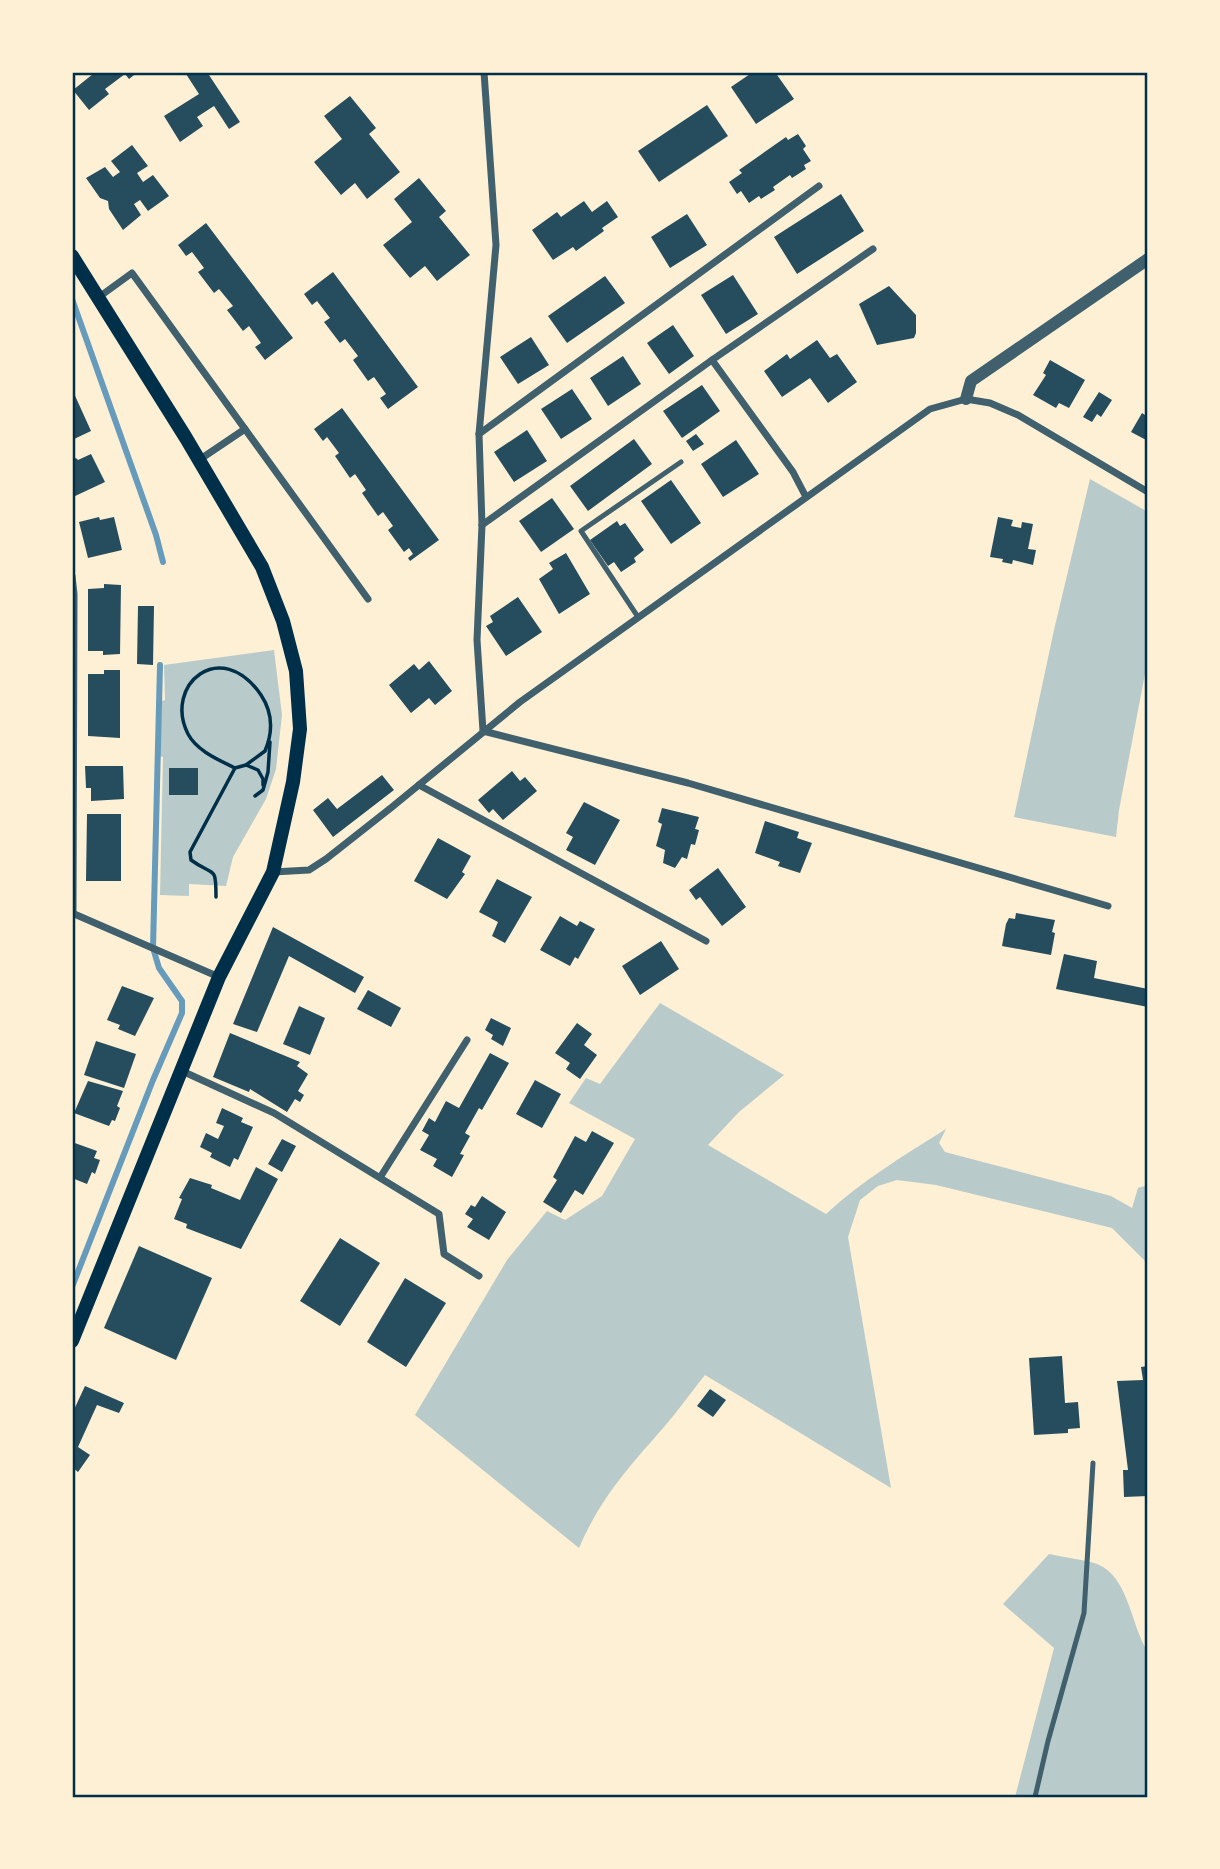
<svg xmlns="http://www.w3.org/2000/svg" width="1220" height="1869" font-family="Signika,sans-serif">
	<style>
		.green { fill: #b9caca }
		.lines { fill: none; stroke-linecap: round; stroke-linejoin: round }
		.stream { stroke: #669bbc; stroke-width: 6 }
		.building { fill: #264d5e }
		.path { stroke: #003049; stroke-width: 3.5 }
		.service { stroke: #3f606c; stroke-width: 5 }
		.minor { stroke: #3f606c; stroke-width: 7 }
		.tertiary { stroke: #3f606c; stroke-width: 12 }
		.secondary { stroke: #003049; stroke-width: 14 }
		.neatline { fill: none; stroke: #003049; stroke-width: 2.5 }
	</style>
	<rect width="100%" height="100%" fill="#fdf0d5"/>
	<g class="green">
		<path d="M 1090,479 L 1148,512 L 1148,658 L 1119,810 L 1116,837 L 1014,817 L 1054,630 Z"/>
		<path d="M 274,650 L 282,715 L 276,769 L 266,799 L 233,857 L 226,886 L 189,884 L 189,896 L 160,895 L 163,757 L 159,756 L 162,701 L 165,700 L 164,665 Z"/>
		<path d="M 660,1003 L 784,1075 L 739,1112 L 708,1145 L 826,1214 C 861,1181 905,1155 946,1129 L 939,1143 L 945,1152 L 1111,1196 L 1132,1208 L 1138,1188 L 1148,1185 L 1148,1264 L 1112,1228 L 936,1185 L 897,1180 L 878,1186 L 860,1200 L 848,1237 L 891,1488 L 705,1375 C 691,1392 679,1410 664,1427 C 629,1467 601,1497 579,1548 L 415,1415 L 507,1260 L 547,1211 L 565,1220 L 602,1196 L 635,1139 L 569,1103 L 586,1078 L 600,1084 Z"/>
		<path d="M 1049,1554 C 1065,1558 1083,1559 1097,1564 C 1129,1576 1131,1627 1148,1652 L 1148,1797 L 1015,1797 L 1054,1648 L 1003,1604 Z"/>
	</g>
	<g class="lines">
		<g class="stream">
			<path d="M 72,299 L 156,535 L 163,562"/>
			<path d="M 72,1287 L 153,1080 L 182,1013 L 182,1001 L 159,968 L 153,948 L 160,665"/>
		</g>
	</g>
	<g class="building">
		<path d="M 91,72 L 138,72 L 129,79 L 125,74 L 105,89 L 109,94 L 89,110 L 73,90 L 93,74 Z"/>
		<path d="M 189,72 L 207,72 L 240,122 L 229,129 L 214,106 L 197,117 L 203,126 L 180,142 L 164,116 L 199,94 L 186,74 Z"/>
		<path d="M 753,72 L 775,72 L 794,99 L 756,124 L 731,87 Z"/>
		<path d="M 350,96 L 376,128 L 369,134 L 400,172 L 367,199 L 355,183 L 341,195 L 314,162 L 342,139 L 324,116 Z"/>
		<path d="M 707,105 L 728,136 L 659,182 L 638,151 Z"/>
		<path d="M 798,134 L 806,146 L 803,149 L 811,161 L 804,165 L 806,169 L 792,178 L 790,175 L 773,187 L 775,190 L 761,199 L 759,196 L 749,203 L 741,191 L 737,194 L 729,182 L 742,173 L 739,170 L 786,137 L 788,140 Z"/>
		<path d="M 132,145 L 148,166 L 137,173 L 143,182 L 153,175 L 169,196 L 148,211 L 140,200 L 134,204 L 141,215 L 123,230 L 109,209 L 108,201 L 100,198 L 86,178 L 105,167 L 113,177 L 120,172 L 111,161 Z"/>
		<path d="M 419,178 L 446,211 L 439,217 L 470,255 L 437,281 L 425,266 L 410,278 L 383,245 L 412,222 L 394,199 Z"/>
		<path d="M 841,194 L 864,231 L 797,274 L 774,237 Z"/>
		<path d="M 584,201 L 592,212 L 607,201 L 618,217 L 602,228 L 604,231 L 576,251 L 573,247 L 553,260 L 532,230 L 557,212 L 561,217 Z"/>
		<path d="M 687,214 L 707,245 L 670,268 L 651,237 Z"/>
		<path d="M 206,223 L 293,338 L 265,360 L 255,347 L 261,343 L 249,326 L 243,331 L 227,310 L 233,306 L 219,289 L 214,293 L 198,272 L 204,268 L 192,252 L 186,256 L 178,245 Z"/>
		<path d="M 333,272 L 418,387 L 388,409 L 380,398 L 386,394 L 374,377 L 368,381 L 353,360 L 358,356 L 345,339 L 340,343 L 324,322 L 330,318 L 317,301 L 312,305 L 304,294 Z"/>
		<path d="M 733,275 L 758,314 L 726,334 L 701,295 Z"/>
		<path d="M 605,276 L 625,303 L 567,343 L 548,316 Z"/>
		<path d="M 889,286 L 916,315 L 916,333 L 914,338 L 877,345 L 859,304 Z"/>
		<path d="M 673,325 L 694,356 L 669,374 L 647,343 Z"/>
		<path d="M 531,337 L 549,365 L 518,384 L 500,357 Z"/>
		<path d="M 817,340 L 830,358 L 837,354 L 857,382 L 828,403 L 810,378 L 782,397 L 764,371 L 787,354 L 790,359 Z"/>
		<path d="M 623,356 L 641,384 L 608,406 L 590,378 Z"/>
		<path d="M 1050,360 L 1085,380 L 1069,408 L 1059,403 L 1056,408 L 1033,395 L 1046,375 L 1043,373 Z"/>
		<path d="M 702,385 L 720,411 L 682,438 L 663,411 Z"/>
		<path d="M 72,389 L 91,431 L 72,440 Z"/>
		<path d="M 572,389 L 592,419 L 561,439 L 541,409 Z"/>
		<path d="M 1099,392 L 1112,400 L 1101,417 L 1097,414 L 1092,422 L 1083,417 Z"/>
		<path d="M 342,408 L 439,540 L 410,561 L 408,558 L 413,554 L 409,548 L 404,552 L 388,530 L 393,526 L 383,512 L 378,516 L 362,493 L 366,490 L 355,474 L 350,478 L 335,456 L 339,453 L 327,437 L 323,441 L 314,429 Z"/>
		<path d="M 1148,409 L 1148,441 L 1131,432 L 1142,413 L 1145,415 Z"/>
		<path d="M 527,430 L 547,461 L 514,482 L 494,452 Z"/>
		<path d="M 696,434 L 704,444 L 693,451 L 686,441 Z"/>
		<path d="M 634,439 L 652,464 L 588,511 L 570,486 Z"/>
		<path d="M 736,440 L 759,474 L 723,497 L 701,464 Z"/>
		<path d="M 91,454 L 105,482 L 73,497 L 72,460 L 76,458 L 78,460 Z"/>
		<path d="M 671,480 L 701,523 L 671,544 L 641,501 Z"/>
		<path d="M 552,498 L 574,529 L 541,552 L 519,521 Z"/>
		<path d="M 99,517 L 100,520 L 114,517 L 122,550 L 88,558 L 79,522 Z"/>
		<path d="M 998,517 L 1013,520 L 1011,526 L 1021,528 L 1022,522 L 1033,524 L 1028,549 L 1036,550 L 1033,565 L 1013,560 L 1012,564 L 1002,562 L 1003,559 L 990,557 Z"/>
		<path d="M 617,521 L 620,526 L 625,523 L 644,550 L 634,558 L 636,562 L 621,572 L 614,562 L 608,566 L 590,540 Z"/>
		<path d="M 566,553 L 590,594 L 559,614 L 539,579 L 553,569 L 549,563 Z"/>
		<path d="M 104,584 L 121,585 L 120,654 L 103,655 L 103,651 L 88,651 L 88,589 L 104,588 Z"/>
		<path d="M 518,597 L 542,632 L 506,656 L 486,626 L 493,622 L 490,616 Z"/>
		<path d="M 138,606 L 154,606 L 153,665 L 137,664 Z"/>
		<path d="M 429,661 L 452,691 L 435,705 L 429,698 L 411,713 L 389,685 L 414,664 L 419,670 Z"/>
		<path d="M 104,670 L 120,670 L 120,738 L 88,736 L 88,674 L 104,674 Z"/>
		<path d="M 85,766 L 123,766 L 124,799 L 91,801 L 91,788 L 86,788 Z"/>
		<rect x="169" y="768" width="29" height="27"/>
		<path d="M 512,771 L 520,781 L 525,777 L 537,791 L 503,820 L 493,809 L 489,813 L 478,800 Z"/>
		<path d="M 382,775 L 394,790 L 333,837 L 313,810 L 328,798 L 337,809 Z"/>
		<path d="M 584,802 L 620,820 L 595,865 L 566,850 L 573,837 L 566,833 Z"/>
		<path d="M 662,808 L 699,817 L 695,829 L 699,830 L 695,845 L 691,844 L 687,859 L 682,857 L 675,868 L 663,863 L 665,850 L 656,846 L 662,824 L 658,822 Z"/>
		<path d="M 87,814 L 121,814 L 121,881 L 86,881 Z"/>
		<path d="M 765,821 L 799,832 L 797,838 L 812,843 L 800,873 L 778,866 L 780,862 L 755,853 Z"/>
		<path d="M 438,838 L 471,856 L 462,872 L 465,874 L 447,899 L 414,881 Z"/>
		<path d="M 718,868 L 746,907 L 722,926 L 700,897 L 696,900 L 689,890 Z"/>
		<path d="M 497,879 L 532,897 L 505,943 L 492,936 L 498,922 L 479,912 Z"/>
		<path d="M 1016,913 L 1055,920 L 1052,932 L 1055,933 L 1051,955 L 1002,946 L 1006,924 L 1009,918 L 1015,919 Z"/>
		<path d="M 560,916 L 577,926 L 580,921 L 595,929 L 578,959 L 575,957 L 570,966 L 540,950 Z"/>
		<path d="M 273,927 L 364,977 L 355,993 L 289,956 L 257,1032 L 233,1024 Z"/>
		<path d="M 661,941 L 679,969 L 640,995 L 622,966 Z"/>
		<path d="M 1064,954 L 1097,961 L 1094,978 L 1148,989 L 1148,1007 L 1056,989 Z"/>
		<path d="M 122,986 L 154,998 L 135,1036 L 118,1029 L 120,1025 L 107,1020 Z"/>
		<path d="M 368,990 L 401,1008 L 391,1027 L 357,1009 Z"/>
		<path d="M 299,1006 L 325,1018 L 310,1055 L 283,1044 Z"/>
		<path d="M 491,1018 L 511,1028 L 503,1046 L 491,1039 L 493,1035 L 485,1030 Z"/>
		<path d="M 577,1023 L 592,1034 L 584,1045 L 597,1055 L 580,1079 L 566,1069 L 570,1063 L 555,1053 Z"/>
		<path d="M 230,1033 L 300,1062 L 297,1066 L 308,1074 L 298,1091 L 304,1095 L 300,1102 L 295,1099 L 287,1112 L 250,1089 L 249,1092 L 213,1077 Z"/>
		<path d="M 96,1041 L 136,1054 L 124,1088 L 84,1075 Z"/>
		<path d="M 490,1053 L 509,1063 L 482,1110 L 479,1108 L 465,1133 L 470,1136 L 460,1154 L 464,1155 L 452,1177 L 433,1166 L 437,1159 L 420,1150 L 429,1135 L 422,1131 L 429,1118 L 435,1122 L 446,1101 L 459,1108 Z"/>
		<path d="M 535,1080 L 561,1094 L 542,1128 L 516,1114 Z"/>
		<path d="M 88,1081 L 123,1091 L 117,1106 L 120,1108 L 115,1121 L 112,1120 L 109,1126 L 74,1113 Z"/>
		<path d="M 222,1108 L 243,1118 L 241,1122 L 253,1127 L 238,1160 L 234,1158 L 230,1167 L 210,1157 L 212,1153 L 200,1147 L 206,1133 L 218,1139 L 224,1126 L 216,1123 Z"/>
		<path d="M 592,1131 L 614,1143 L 583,1195 L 575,1190 L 561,1213 L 543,1202 L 557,1180 L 553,1177 L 575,1136 L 586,1142 Z"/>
		<path d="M 282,1139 L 296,1146 L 282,1172 L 268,1164 Z"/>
		<path d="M 72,1142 L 97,1151 L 94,1158 L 100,1160 L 95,1174 L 92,1172 L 87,1184 L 72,1178 Z"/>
		<path d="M 256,1167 L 278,1179 L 241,1249 L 186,1228 L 187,1224 L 174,1219 L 182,1199 L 179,1198 L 190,1178 L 212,1185 L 211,1188 L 240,1200 Z"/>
		<path d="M 482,1196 L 506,1212 L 489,1240 L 467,1227 L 473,1219 L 465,1214 L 471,1205 L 475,1207 Z"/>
		<path d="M 340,1238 L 380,1263 L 340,1326 L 300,1301 Z"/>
		<path d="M 139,1246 L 212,1278 L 176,1360 L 104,1328 Z"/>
		<path d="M 405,1278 L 446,1303 L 406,1367 L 367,1342 Z"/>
		<path d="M 1062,1356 L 1065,1403 L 1078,1402 L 1080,1428 L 1068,1429 L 1068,1433 L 1034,1435 L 1029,1358 Z"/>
		<path d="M 1148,1366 L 1148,1496 L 1124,1497 L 1123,1470 L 1128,1470 L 1117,1381 L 1143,1380 L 1141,1367 Z"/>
		<path d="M 85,1386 L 124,1403 L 119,1413 L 97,1405 L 78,1447 L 90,1455 L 78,1472 L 72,1467 L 72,1414 Z"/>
		<path d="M 710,1389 L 726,1400 L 713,1417 L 697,1406 Z"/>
	</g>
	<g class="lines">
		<g class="path">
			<path d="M 246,765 L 258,770 L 263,779 L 263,785"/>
			<path d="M 255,796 L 263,790 L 268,772 L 270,742"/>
			<path d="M 216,897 C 216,864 214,877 191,860 L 190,852 L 235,768 C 219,760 197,751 188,734 C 163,685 221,636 261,695 C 273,713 273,732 265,751 L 246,765 L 235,768"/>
		</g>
		<g class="service">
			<path d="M 638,617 L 581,531 L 681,462"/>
			<path d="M 1035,1797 L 1048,1741 L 1084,1613 L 1093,1463"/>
		</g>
		<g class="minor">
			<path d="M 484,72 L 496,245 L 479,434 L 482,525 L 477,640 L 483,731 L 688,783 L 1108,906"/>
			<path d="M 99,297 L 132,273 L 368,599"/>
			<path d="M 712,360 L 793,472 L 806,497"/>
			<path d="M 479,434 L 819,186"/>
			<path d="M 199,460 L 245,429"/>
			<path d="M 482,525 L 712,360 L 873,249"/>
			<path d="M 72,576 L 74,594 L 73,913"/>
			<path d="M 419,785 L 706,941"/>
			<path d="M 273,872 L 309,870 L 326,859 L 392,807 L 520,702 L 930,409 L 966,399 L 990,403 L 1018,415 L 1148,492"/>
			<path d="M 72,913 L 219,977"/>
			<path d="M 182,1071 L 274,1113 L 439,1214 L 444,1254 L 479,1276"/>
			<path d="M 381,1176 L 467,1040"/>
		</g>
		<path class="tertiary" d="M 966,399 L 971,381 L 1148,259"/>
		<path class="secondary" d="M 72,256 L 186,438 L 262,567 L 283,621 L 296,671 L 300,729 L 293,782 L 273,872 L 219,977 L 72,1341"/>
	</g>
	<rect width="1220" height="1869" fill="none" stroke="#fdf0d5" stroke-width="147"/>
	<rect x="74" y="74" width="1072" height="1722" class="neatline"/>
</svg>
